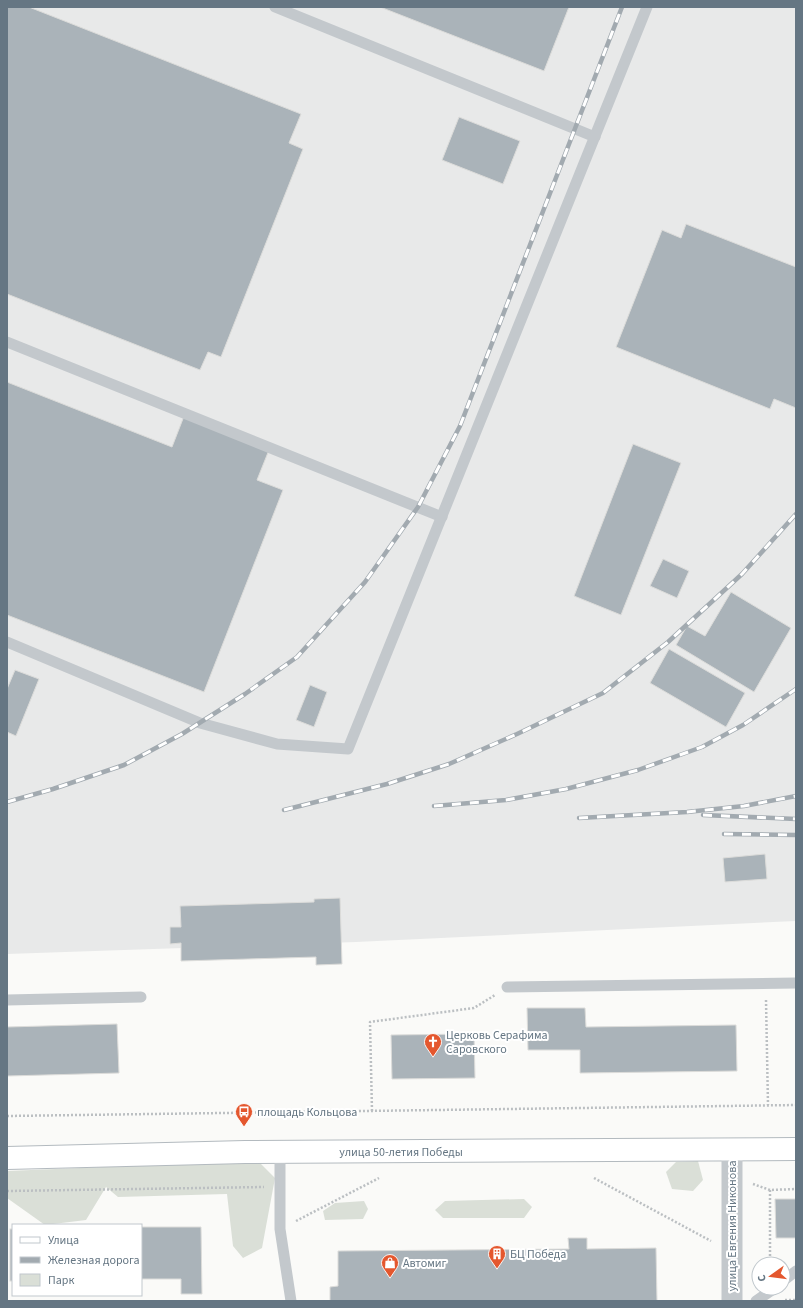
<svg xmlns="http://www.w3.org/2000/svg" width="803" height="1308" font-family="'Source Sans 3',sans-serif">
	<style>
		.built { fill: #e8e9e9 }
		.green { fill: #dadfd7 }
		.building { fill: #aab3b9; stroke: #dcdcda }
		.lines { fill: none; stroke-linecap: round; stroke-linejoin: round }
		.secondary-casing { stroke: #b3babf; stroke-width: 24 }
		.path { stroke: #bbbfc2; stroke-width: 2.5; stroke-dasharray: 2 2; stroke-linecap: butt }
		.lane { stroke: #c3c8cc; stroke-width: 11 }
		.street { stroke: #c3c8cc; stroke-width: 21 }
		.secondary { stroke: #fff; stroke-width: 22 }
		.rail-casing { stroke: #a2aab0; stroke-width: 4.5 }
		.rail { stroke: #fff; stroke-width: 3; stroke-dasharray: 9; stroke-linecap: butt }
		.labels { text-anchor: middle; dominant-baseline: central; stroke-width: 4; stroke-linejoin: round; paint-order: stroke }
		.poi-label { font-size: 12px; fill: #657683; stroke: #fff; text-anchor: start }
		.street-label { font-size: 12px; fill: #657683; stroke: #fff }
	</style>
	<rect width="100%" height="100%" fill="#fafaf8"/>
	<path class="built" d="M 7,7 L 796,7 L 796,921 L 356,942 L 7,954 Z"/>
	<g class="green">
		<path d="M 258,1161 L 275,1178 L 262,1248 L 243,1258 L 233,1246 L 227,1194 L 118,1197 L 106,1187 L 86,1220 L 45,1225 L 7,1198 L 7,1171 L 104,1167 L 126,1165 Z"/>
		<path d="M 698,1161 L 703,1180 L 693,1191 L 672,1189 L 666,1172 L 676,1162 Z"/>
		<path d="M 524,1199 L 532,1207 L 524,1218 L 443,1218 L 435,1210 L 445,1201 Z"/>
		<path d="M 364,1201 L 368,1209 L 363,1219 L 325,1220 L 323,1211 L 335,1203 Z"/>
	</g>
	<g class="building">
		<path d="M 7,7 L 29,7 L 301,114 L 289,143 L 303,149 L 221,357 L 208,352 L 200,370 L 7,294 Z"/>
		<path d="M 380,7 L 569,7 L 544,71 Z"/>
		<path d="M 459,117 L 520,141 L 503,184 L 442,160 Z"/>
		<path d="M 686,224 L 796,267 L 796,408 L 774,399 L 770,409 L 616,347 L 662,230 L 681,238 Z"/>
		<path d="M 7,382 L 172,447 L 186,411 L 271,445 L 257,480 L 283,490 L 204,692 L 7,615 Z"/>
		<path d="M 633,444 L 681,463 L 621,615 L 574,596 Z"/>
		<path d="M 663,559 L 689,571 L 677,598 L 650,586 Z"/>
		<path d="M 731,592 L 791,628 L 754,692 L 676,645 L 687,626 L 705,636 Z"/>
		<path d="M 669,649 L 745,693 L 726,727 L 650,683 Z"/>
		<path d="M 15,670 L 39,679 L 16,736 L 7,732 L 7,689 Z"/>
		<path d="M 310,685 L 327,692 L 314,727 L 296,720 Z"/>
		<path d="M 765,854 L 767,879 L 725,882 L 723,858 Z"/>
		<path d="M 340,898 L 342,964 L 316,965 L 316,957 L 181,961 L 181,943 L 170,944 L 170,927 L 181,927 L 180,906 L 314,902 L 314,899 Z"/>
		<path d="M 527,1008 L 585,1008 L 586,1027 L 736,1025 L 737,1071 L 580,1073 L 580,1050 L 528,1050 Z"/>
		<path d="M 117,1024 L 119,1073 L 7,1076 L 7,1027 Z"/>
		<path d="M 474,1034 L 475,1078 L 392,1079 L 391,1035 Z"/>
		<path d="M 775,1199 L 796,1199 L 796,1238 L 776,1238 Z"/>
		<path d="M 141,1227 L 201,1227 L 202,1294 L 181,1294 L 181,1279 L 141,1279 Z"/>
		<rect x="10" y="1229" width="3" height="52"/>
		<path d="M 568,1238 L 587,1238 L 587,1249 L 656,1248 L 657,1301 L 330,1301 L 330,1287 L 338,1286 L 338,1251 L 569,1249 Z"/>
	</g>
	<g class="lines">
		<defs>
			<path id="secondary" d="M 7,1158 L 245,1152 L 796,1149"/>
		</defs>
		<use href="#secondary" class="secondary-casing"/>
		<g class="path">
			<path d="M 766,1000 L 768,1105"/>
			<path d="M 372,1111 L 370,1022 L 474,1008 L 495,995"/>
			<path d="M 7,1116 L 796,1105"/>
			<path d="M 594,1178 L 711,1241"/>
			<path d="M 753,1184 L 770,1190 L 796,1189"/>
			<path d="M 770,1190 L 770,1264"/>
			<path d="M 7,1191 L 264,1187"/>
			<path d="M 296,1221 L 379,1178"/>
			<path d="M 785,1300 L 796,1300"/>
		</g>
		<g class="lane">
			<path d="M 275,7 L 595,137"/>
			<path d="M 7,342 L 442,517"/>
			<path d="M 7,642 L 200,723 L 277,744 L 348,749 L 647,7"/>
			<path d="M 507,987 L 796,983"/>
			<path d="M 7,1000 L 141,997"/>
			<path d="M 280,1152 L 280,1229 L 291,1301"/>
			<path d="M 783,1281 L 796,1271"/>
			<path d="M 756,1301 L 775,1288"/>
		</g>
		<path class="street" d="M 732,1150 L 732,1301"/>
		<use href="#secondary" class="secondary"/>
		<defs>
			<g id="rail">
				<path d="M 7,802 L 53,789 L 124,765 L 182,734 L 245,694 L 297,657 L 365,582 L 418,507 L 460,426 L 622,7"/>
				<path d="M 434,806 L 506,800 L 566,789 L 638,770 L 702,747 L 743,725 L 796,689"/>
				<path d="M 284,810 L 387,784 L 449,764 L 517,734 L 603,693 L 668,642 L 742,574 L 796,514"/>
				<path d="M 703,815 L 796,819"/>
				<path d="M 579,818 L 687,812 L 744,806 L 796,796"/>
				<path d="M 724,834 L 796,835"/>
			</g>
		</defs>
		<use href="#rail" class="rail-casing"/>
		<use href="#rail" class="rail"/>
	</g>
	<defs>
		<symbol id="church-pin" viewBox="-11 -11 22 30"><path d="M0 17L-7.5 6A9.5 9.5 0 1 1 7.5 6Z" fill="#e4572e" stroke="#fff"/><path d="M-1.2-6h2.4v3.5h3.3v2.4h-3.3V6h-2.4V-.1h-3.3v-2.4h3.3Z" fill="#fff"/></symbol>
		<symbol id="bus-pin" viewBox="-11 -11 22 30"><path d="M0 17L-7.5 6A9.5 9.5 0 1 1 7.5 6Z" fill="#e4572e" stroke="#fff"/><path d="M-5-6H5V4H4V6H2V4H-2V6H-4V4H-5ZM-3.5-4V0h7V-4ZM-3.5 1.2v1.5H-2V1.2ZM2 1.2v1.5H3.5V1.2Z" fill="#fff"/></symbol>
		<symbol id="building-pin" viewBox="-11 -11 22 30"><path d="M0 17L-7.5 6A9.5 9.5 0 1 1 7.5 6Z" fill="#e4572e" stroke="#fff"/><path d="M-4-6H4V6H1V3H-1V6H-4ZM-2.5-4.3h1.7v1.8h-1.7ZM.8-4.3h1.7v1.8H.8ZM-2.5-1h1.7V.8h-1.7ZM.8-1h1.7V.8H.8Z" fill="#fff"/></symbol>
		<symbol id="shop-pin" viewBox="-11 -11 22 30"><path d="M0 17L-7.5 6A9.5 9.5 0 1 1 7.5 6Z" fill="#e4572e" stroke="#fff"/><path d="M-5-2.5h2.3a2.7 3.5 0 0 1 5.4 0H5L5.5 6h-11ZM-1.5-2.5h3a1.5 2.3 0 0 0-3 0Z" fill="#fff"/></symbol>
	</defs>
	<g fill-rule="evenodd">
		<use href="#church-pin" x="423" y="1032" width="20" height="27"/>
		<use href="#bus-pin" x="234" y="1102" width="20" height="27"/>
		<use href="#building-pin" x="487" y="1244" width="20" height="27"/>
		<use href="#shop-pin" x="380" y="1253" width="20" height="27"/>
	</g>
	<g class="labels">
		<g class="poi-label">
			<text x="446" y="1035">Церковь Серафима<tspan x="446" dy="14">Саровского</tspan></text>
			<text x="257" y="1112">площадь Кольцова</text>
			<text x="510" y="1254">БЦ Победа</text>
			<text x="403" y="1263">Автомиг</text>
		</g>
		<g class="street-label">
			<text x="401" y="1152">улица 50-летия Победы</text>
			<text transform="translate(732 1226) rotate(-90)">улица Евгения Никонова</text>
		</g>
	</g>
	<rect width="803" height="1308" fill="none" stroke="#657683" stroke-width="16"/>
	<rect x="12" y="1224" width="130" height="72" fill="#ffffff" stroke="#c1c8cd"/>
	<rect x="20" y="1237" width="20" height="6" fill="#ffffff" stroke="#c1c8cd"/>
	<text x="48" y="1244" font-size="12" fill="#657683">Улица</text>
	<rect x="20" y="1257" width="20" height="6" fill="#a2aab0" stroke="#c1c8cd"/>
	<text x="48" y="1264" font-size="12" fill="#657683">Железная дорога</text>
	<rect x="20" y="1274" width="20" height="12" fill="#dadfd7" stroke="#c1c8cd"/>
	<text x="48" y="1284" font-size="12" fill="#657683">Парк</text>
	<g transform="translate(771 1276) rotate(256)"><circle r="19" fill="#ffffff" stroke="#c1c8cd"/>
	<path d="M0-3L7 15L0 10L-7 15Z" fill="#e4572e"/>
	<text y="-6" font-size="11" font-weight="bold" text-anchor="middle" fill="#657683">С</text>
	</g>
</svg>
